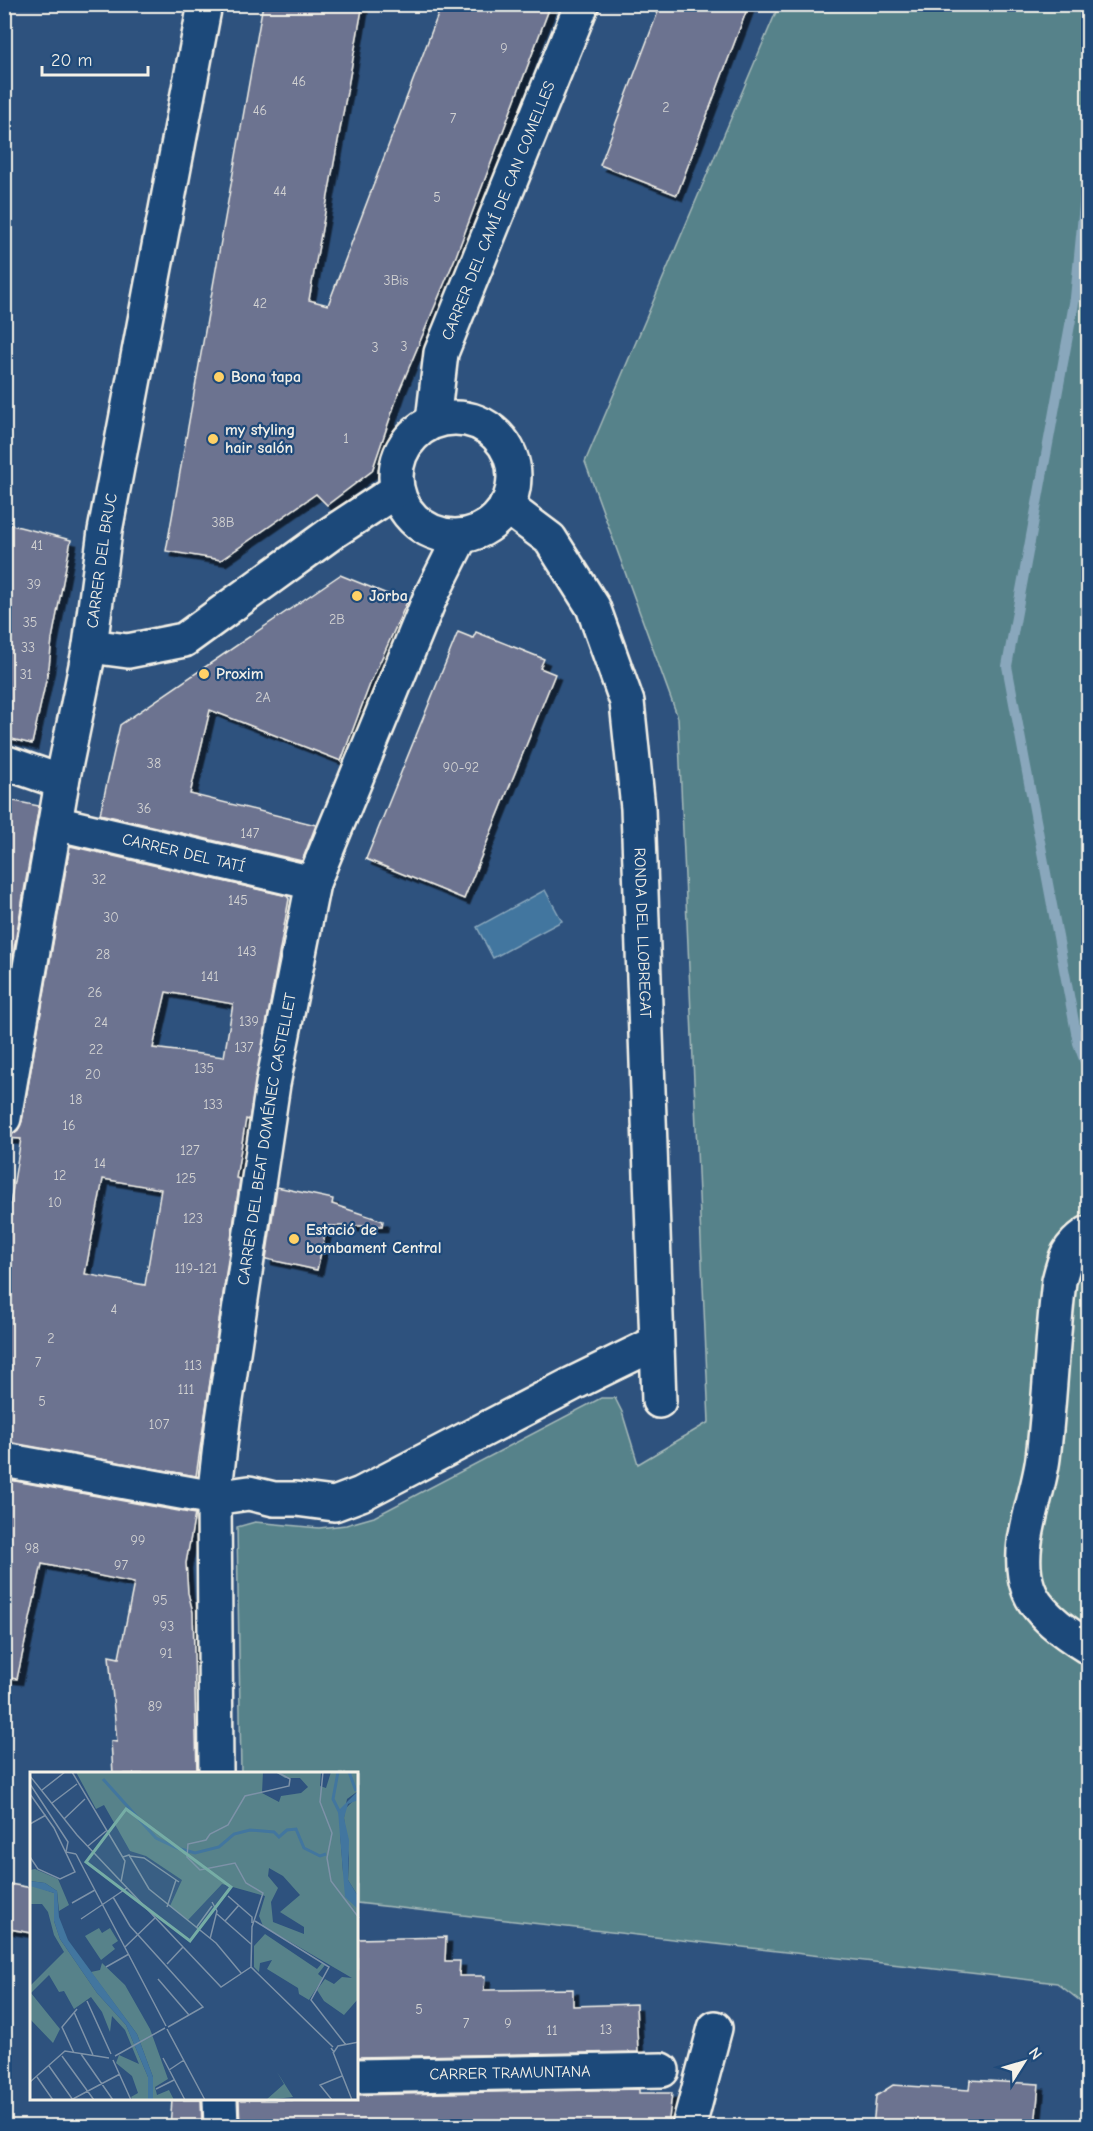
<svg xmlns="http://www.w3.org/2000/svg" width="1093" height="2131" font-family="'Comic Neue',sans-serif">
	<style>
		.green { fill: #57828a; stroke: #a6bab9; stroke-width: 1.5 }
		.water { fill: #42769f; stroke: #89a7bc; stroke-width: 1.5 }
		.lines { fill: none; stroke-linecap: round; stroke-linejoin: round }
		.stream { stroke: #89a7bc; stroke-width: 10 }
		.building { fill: #6c7390; stroke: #f4f1e8; stroke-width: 1.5; fill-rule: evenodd; filter: url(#shadow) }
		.street-casing { stroke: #f4f1e8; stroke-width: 38 }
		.street { stroke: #1f4a7a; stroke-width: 33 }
		.poi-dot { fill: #ffd166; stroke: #1f4a7a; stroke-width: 2 }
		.labels { text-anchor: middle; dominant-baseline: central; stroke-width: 4.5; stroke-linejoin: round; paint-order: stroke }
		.number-label { font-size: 14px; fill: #d2d2d2 }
		.street-label { font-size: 16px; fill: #f4f1e8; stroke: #1f4a7a }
		.poi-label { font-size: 16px; font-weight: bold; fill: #f4f1e8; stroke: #1f4a7a; text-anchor: start }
		.inset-river { fill: none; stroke: #42769f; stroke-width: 3 }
		.inset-road { fill: none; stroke: #7d92a8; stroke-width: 1.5 }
		.view { fill: #76ada5; fill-opacity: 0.15; stroke: #76ada5; stroke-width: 3 }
		.inset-edge { fill: none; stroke: #f4f1e8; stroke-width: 3 }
	</style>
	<defs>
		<filter id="shadow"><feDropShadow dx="5.5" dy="5.5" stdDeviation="0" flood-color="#0009"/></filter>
	</defs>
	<rect width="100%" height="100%" fill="#2e527e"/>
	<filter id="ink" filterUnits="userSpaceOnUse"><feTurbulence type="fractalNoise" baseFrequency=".0167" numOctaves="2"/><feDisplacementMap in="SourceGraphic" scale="12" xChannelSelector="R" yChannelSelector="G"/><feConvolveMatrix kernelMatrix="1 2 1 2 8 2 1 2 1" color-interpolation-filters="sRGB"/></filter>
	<g filter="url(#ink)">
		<path class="green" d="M 779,5 L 1088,5 L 1088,2007 L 1057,1983 L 357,1903 L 357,1774 L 241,1774 L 237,1527 L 255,1522 L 319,1528 L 346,1525 L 374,1517 L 601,1398 L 615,1398 L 622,1412 L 638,1464 L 709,1422 L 678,718 L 585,462 Z"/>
		<path class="water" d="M 545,890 L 562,921 L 493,958 L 477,927 Z"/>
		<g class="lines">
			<path class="stream" d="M 1088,163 L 1075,298 L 1007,666 L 1078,1043 L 1088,1070"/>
		</g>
		<g class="building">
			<path d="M 263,4 L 363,4 L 309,300 L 328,305 L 442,4 L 551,4 L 456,256 L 400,389 L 372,471 L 327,505 L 316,494 L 221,560 L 166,551 Z"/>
			<path d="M 661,4 L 749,4 L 677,195 L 600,165 Z"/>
			<path d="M 4,523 L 71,540 L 52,639 L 49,667 L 32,744 L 4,737 Z"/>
			<path d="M 340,575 L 407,602 L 370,684 L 341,761 L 210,710 L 190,794 L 316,825 L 302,861 L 100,814 L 120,725 Z"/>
			<path d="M 458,632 L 473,638 L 476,632 L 544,659 L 540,668 L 555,674 L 464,899 L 366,859 Z"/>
			<path d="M 4,799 L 39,806 L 4,1005 Z"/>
			<path d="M 70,846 L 287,896 L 289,899 L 249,1120 L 246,1119 L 236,1178 L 240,1179 L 196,1476 L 4,1442 L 4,1241 L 21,1139 L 4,1138 L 4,1136 L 11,1135 L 18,1130 L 22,1121 ZM 166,992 L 233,1004 L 224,1057 L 153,1048 ZM 103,1179 L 161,1189 L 145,1285 L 85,1274 Z"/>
			<path d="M 277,1187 L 333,1199 L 332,1204 L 383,1221 L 382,1226 L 327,1226 L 317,1270 L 266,1259 Z"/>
			<path d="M 4,1479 L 195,1514 L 186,1563 L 188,1593 L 193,1612 L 197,1774 L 113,1774 L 111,1741 L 117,1742 L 109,1656 L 119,1658 L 134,1583 L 42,1564 L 17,1679 L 4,1677 Z"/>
			<path d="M 4,1883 L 32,1888 L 32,1933 L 4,1928 Z"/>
			<path d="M 446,1937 L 445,1961 L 460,1961 L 459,1976 L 485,1976 L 484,1990 L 573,1989 L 573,2006 L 636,2004 L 638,2052 L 357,2057 L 357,1939 Z"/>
			<path d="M 970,2080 L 1039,2084 L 1035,2127 L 873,2127 L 876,2096 L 893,2085 L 969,2090 Z"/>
			<path d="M 639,2089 L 639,2093 L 672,2093 L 668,2127 L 240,2127 L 239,2100 L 357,2100 L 357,2095 Z"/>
			<path d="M 172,2100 L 201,2100 L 202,2127 L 170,2127 Z"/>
		</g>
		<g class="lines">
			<defs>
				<g id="street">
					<circle cx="455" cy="477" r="59"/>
					<path id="s1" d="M 433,421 L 441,353 L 582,4"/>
					<path id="s2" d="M 506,506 L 550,539 L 593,607 L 627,702 L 638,808 L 659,1401"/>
					<path d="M 90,646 L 128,651 L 184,640 L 333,532 L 397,490"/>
					<path d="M 4,762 L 62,782"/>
					<path id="s3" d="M 55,823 L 313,883"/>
					<path id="s4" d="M 4,1118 L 62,782 L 90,646 L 105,531 L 205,4"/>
					<path d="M 1088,1233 C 1068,1247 1065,1257 1059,1281 C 1052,1340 1050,1399 1043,1458 C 1038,1498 1014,1548 1028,1588 C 1036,1613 1067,1634 1088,1647"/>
					<path d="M 4,1460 L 214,1498 L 249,1493 L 274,1499 L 296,1499 L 334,1504 L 361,1494 L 572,1384 L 656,1343"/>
					<path id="s5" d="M 216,1774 L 214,1498 L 223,1420 L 273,1084 L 313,883 L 430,598 L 461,536"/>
					<path id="s6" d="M 357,2076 L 662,2070"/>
					<path d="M 220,2100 L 221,2126"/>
					<path d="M 689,2126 L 715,2028"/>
				</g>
			</defs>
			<use href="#street" class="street-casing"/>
			<use href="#street" class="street"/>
		</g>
	</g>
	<g class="poi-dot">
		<circle cx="219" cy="377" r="6"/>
		<circle cx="213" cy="439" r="6"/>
		<circle cx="357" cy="596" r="6"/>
		<circle cx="204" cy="674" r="6"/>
		<circle cx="294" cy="1239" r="6"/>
	</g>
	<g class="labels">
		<g class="number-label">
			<text x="504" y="48">9</text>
			<text x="299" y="81">46</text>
			<text x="666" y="107">2</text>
			<text x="260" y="110">46</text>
			<text x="453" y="118">7</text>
			<text x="280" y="191">44</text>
			<text x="437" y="197">5</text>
			<text x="396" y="280">3Bis</text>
			<text x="260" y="303">42</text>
			<text x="404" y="346">3</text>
			<text x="375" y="347">3</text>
			<text x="346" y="438">1</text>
			<text x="223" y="522">38B</text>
			<text x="37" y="545">41</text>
			<text x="34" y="584">39</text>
			<text x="337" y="619">2B</text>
			<text x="30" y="622">35</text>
			<text x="28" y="647">33</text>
			<text x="26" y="674">31</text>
			<text x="263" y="697">2A</text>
			<text x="154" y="763">38</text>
			<text x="461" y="767">90-92</text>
			<text x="144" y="808">36</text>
			<text x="250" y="833">147</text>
			<text x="99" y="879">32</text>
			<text x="238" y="900">145</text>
			<text x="111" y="917">30</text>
			<text x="247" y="951">143</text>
			<text x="103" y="954">28</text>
			<text x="210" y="976">141</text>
			<text x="95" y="992">26</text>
			<text x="249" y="1021">139</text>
			<text x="101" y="1022">24</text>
			<text x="244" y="1047">137</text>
			<text x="96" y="1049">22</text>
			<text x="204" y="1068">135</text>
			<text x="93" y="1074">20</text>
			<text x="76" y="1099">18</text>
			<text x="213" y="1104">133</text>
			<text x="69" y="1125">16</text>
			<text x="190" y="1150">127</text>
			<text x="100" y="1163">14</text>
			<text x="60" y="1175">12</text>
			<text x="186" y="1178">125</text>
			<text x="55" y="1202">10</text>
			<text x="193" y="1218">123</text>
			<text x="196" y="1268">119-121</text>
			<text x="114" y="1309">4</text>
			<text x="51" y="1338">2</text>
			<text x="38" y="1362">7</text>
			<text x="193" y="1365">113</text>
			<text x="186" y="1389">111</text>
			<text x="42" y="1401">5</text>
			<text x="159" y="1424">107</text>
			<text x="138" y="1540">99</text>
			<text x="32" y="1548">98</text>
			<text x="121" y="1565">97</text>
			<text x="160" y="1600">95</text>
			<text x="167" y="1626">93</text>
			<text x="166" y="1653">91</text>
			<text x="155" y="1706">89</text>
			<text x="419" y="2009">5</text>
			<text x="466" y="2023">7</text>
			<text x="508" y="2023">9</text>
			<text x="606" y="2029">13</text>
			<text x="552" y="2030">11</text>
		</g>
		<g class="street-label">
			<text stroke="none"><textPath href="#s1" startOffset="222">CARRER DEL CAMÍ DE CAN COMELLES</textPath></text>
			<text stroke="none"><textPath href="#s4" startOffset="566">CARRER DEL BRUC</textPath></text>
			<text stroke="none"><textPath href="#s3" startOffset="132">CARRER DEL TATÍ</textPath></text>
			<text stroke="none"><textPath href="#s2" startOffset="468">RONDA DEL LLOBREGAT</textPath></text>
			<text stroke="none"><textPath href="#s5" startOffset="639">CARRER DEL BEAT DOMÉNEC CASTELLET</textPath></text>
			<text stroke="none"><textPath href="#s6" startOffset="153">CARRER TRAMUNTANA</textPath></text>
		</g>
		<g class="poi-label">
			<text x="231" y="377">Bona tapa</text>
			<text x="225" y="430">my styling<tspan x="225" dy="18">hair salón</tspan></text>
			<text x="369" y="596">Jorba</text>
			<text x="216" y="674">Proxim</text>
			<text x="306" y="1230">Estació de<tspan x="306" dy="18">bombament Central</tspan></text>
		</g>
	</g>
	<g transform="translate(30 1772)">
		<rect width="328" height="328" fill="#2e527e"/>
		<path d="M 46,0 L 233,0 L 232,21 L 249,30 L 251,24 L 271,21 L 278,15 L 270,6 L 255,6 L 245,0 L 291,0 L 290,14 L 296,16 L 301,0 L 328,0 L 328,19 L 317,27 L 310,60 L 313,100 L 328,137 L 328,227 L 314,243 L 294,229 L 287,218 L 295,207 L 304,212 L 312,205 L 322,206 L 233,154 L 229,144 L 235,124 L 192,112 L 158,148 L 140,134 L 152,108 L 116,84 L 100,79 L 74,33 L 66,37 ZM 239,96 L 253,104 L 270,123 L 250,140 L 274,155 L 274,162 L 243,150 L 241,130 L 248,116 L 238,104 ZM 325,27 L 328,28 L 328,124 L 318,108 L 319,86 L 314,46 L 315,37 ZM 5,97 L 28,107 L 39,133 L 29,139 L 27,119 L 15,111 L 0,109 L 0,98 ZM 1,113 L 24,121 L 24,149 L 30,167 L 67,221 L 96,253 L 118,305 L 118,328 L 103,328 L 101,325 L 108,321 L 102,304 L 86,291 L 89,283 L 109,292 L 95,258 L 82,244 L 80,260 L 72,240 L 61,225 L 44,237 L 34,219 L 29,220 L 19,203 L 1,221 L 30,257 L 23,271 L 0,247 L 0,214 L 34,180 L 24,163 L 18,140 L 12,132 L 0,132 ZM 69,156 L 72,161 L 80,156 L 88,169 L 82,173 L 85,177 L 71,188 L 55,164 ZM 235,162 L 287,197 L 292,191 L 295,193 L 288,202 L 293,206 L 279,228 L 269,222 L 268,216 L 237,197 L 242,188 L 230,191 L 229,200 L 224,195 L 224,174 ZM 72,191 L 95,213 L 120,257 L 138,307 L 125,315 L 127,323 L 139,318 L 144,328 L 123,328 L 123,305 L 107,262 L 61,200 L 70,198 ZM 247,300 L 263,325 L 236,328 L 254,312 Z" fill="#57828a" fill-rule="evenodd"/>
		<path d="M 328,19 L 328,28 L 318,32 L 314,46 L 319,68 L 318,108 L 328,124 L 328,137 L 315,125 L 308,39 ZM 0,109 L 15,111 L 27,119 L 29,145 L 38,168 L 107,262 L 123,305 L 123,328 L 118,328 L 118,305 L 96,253 L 67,221 L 30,167 L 24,149 L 24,121 L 0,114 Z" fill="#42769f"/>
		<path class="inset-river" d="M 308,0 L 303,27 L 310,41M 319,0 L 326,19M 73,7 L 126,66 L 147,76 L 165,81 L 189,75 L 204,62 L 220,58 L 244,60 L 249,65 L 257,58 L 266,57 L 274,76 L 290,84 L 296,82"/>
		<path class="inset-road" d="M 42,0 L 95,89 L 91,110M 293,0 L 290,30 L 302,61 L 297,86 L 301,109 L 329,146M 0,4 L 47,63 L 191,215 L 221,195M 0,12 L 38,70 L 36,80 L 46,82M 12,18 L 35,0M 0,22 L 24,56 L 45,100 L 30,107 L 8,97 L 0,85M 22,31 L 47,12M 34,47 L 55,27M 0,52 L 16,43M 58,74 L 76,59M 46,82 L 136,254M 100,84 L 114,86 L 149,110M 93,85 L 99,83 L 119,117 L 186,171 L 211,201M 198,124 L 222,145 L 222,151M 83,125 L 100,154 L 173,235 L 138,255M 42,131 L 65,118M 137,135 L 146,108M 187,142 L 221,172M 51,147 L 97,116M 195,149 L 209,133M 225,149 L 299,195 L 281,228 L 316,273M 166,156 L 182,134M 180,167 L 187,139 L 182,130M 95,175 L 125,146M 137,192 L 153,175M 76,195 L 99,182M 221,195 L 222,155 L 233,121 L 216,111 L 205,91 L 170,98 L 157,85 L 158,72 L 176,68 L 180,62 L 198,53 L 215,24 L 259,14 L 260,7 L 247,0M 221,195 L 303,275M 128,207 L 159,243M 57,229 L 81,282M 44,240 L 63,283M 137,257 L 175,328M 301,276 L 304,280 L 308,274 L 329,270M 303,280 L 322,328M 44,281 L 32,255 L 47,237M 51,282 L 83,328M 32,284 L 64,328M 85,284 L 135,256M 133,286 L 155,328M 83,288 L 101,328M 19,294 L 43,328M 139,298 L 154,288M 7,305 L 23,328M 0,310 L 35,279 L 79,286M 126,317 L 144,308M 41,328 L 90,302M 302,328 L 290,313 L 312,304"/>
		<path class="view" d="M 96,37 L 201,115 L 160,169 L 56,90 Z"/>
		<rect width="328" height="328" class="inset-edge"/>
	</g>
	<rect width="1093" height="2131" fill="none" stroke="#1f4a7a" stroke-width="24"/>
	<rect x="12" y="12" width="1069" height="2107" fill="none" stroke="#f4f1e8" stroke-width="2" filter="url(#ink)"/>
	<g transform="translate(1024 2062) rotate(53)" stroke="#1f4a7a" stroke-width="4.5" paint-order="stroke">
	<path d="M0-4.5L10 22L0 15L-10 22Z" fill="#f4f1e8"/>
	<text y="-9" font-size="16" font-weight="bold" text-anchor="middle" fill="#f4f1e8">N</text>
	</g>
	<path d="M42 66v9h106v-9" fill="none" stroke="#f4f1e8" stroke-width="3"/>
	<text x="51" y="66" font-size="18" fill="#f4f1e8" stroke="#1f4a7a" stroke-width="4.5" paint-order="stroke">20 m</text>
</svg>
